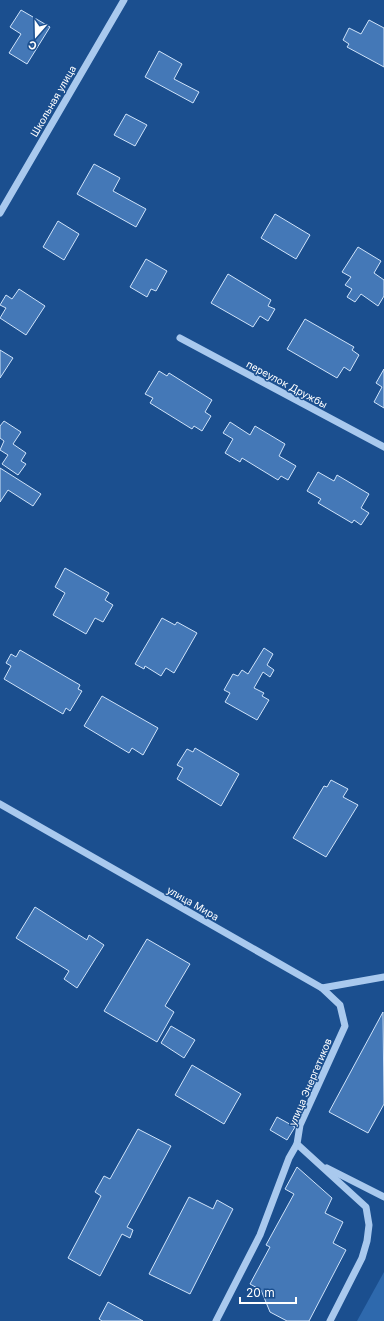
<svg xmlns="http://www.w3.org/2000/svg" width="384" height="1321" font-family="Inter,sans-serif">
	<style>
		.green { fill: #2e69ad }
		.building { fill: #4478b7; stroke: #cfe3fa }
		.lines { fill: none; stroke-linecap: round; stroke-linejoin: round }
		.minor { stroke: #a9c9ee; stroke-width: 7 }
		.labels { text-anchor: middle; dominant-baseline: central; stroke-width: 3; stroke-linejoin: round; paint-order: stroke }
		.street-label { font-size: 10px; fill: #fff; stroke: #1b4f8f }
	</style>
	<rect width="100%" height="100%" fill="#1b4f8f"/>
	<path class="green" d="M 384,1272 L 384,1321 L 357,1321 Z"/>
	<g class="building">
		<path d="M 21,10 L 50,27 L 27,64 L 9,53 L 21,34 L 10,27 Z"/>
		<path d="M 369,20 L 384,28 L 384,67 L 347,47 L 349,44 L 343,40 L 349,28 L 361,34 Z"/>
		<path d="M 159,51 L 182,64 L 174,79 L 199,92 L 193,103 L 145,77 Z"/>
		<path d="M 126,114 L 147,125 L 135,146 L 114,135 Z"/>
		<path d="M 94,164 L 120,178 L 113,191 L 146,209 L 136,227 L 77,194 Z"/>
		<path d="M 275,214 L 310,235 L 296,259 L 261,238 Z"/>
		<path d="M 58,221 L 79,234 L 64,260 L 43,247 Z"/>
		<path d="M 358,247 L 381,261 L 374,273 L 384,280 L 384,296 L 378,306 L 361,294 L 355,302 L 347,297 L 352,289 L 345,285 L 351,277 L 342,272 Z"/>
		<path d="M 146,259 L 167,271 L 156,291 L 151,289 L 147,297 L 130,287 Z"/>
		<path d="M 228,274 L 271,300 L 268,306 L 275,309 L 268,321 L 260,316 L 253,327 L 211,303 Z"/>
		<path d="M 19,289 L 45,306 L 26,335 L 0,318 L 6,308 L 0,305 L 6,295 L 12,299 Z"/>
		<path d="M 305,319 L 354,347 L 352,350 L 359,355 L 350,371 L 344,367 L 337,378 L 287,349 Z"/>
		<path d="M 0,350 L 13,358 L 0,378 Z"/>
		<path d="M 384,369 L 384,408 L 374,402 L 382,387 L 376,383 Z"/>
		<path d="M 159,371 L 167,376 L 169,373 L 212,400 L 205,412 L 211,416 L 202,431 L 194,426 L 192,429 L 150,403 L 153,398 L 145,394 Z"/>
		<path d="M 4,421 L 21,432 L 13,444 L 26,453 L 21,461 L 26,464 L 18,475 L 2,464 L 8,455 L 0,450 L 4,441 L 0,438 L 0,426 Z"/>
		<path d="M 230,422 L 250,435 L 255,426 L 285,444 L 279,456 L 296,466 L 288,480 L 281,476 L 278,480 L 242,458 L 240,462 L 225,453 L 233,439 L 223,433 Z"/>
		<path d="M 0,468 L 41,494 L 33,506 L 8,490 L 0,502 Z"/>
		<path d="M 318,472 L 334,481 L 337,475 L 369,494 L 361,508 L 369,513 L 361,525 L 354,520 L 352,523 L 318,503 L 321,499 L 307,491 Z"/>
		<path d="M 65,568 L 109,593 L 105,600 L 113,605 L 103,622 L 95,618 L 86,634 L 53,615 L 65,593 L 55,587 Z"/>
		<path d="M 162,618 L 175,625 L 177,622 L 197,633 L 174,673 L 166,668 L 161,676 L 145,666 L 144,669 L 135,664 Z"/>
		<path d="M 264,648 L 273,654 L 267,665 L 274,670 L 270,677 L 263,672 L 254,688 L 264,693 L 262,696 L 269,700 L 257,720 L 225,702 L 230,693 L 224,690 L 233,674 L 238,676 L 242,670 L 248,674 Z"/>
		<path d="M 20,650 L 80,685 L 78,689 L 82,691 L 70,711 L 66,708 L 63,714 L 4,679 L 11,666 L 6,663 L 11,654 L 16,657 Z"/>
		<path d="M 102,696 L 158,728 L 143,755 L 132,748 L 129,753 L 84,726 Z"/>
		<path d="M 195,748 L 239,774 L 221,806 L 177,779 L 183,768 L 177,765 L 187,749 L 193,752 Z"/>
		<path d="M 331,780 L 348,789 L 343,797 L 358,805 L 326,857 L 293,838 L 324,786 L 327,787 Z"/>
		<path d="M 35,907 L 87,940 L 89,935 L 104,945 L 77,988 L 64,979 L 69,971 L 16,938 Z"/>
		<path d="M 147,939 L 190,964 L 165,1006 L 174,1012 L 157,1042 L 104,1011 Z"/>
		<path d="M 383,1012 L 384,1104 L 368,1133 L 329,1112 Z"/>
		<path d="M 171,1026 L 195,1040 L 184,1058 L 161,1043 Z"/>
		<path d="M 192,1065 L 241,1094 L 224,1124 L 175,1095 Z"/>
		<path d="M 277,1117 L 295,1127 L 287,1140 L 270,1130 Z"/>
		<path d="M 138,1129 L 171,1146 L 127,1227 L 133,1230 L 130,1238 L 122,1234 L 100,1276 L 68,1258 L 101,1196 L 95,1192 L 104,1176 L 110,1179 Z"/>
		<path d="M 297,1167 L 332,1198 L 325,1213 L 343,1222 L 333,1243 L 346,1250 L 309,1321 L 287,1321 L 270,1312 L 261,1290 L 250,1284 L 270,1247 L 266,1245 L 294,1194 L 285,1189 Z"/>
		<path d="M 189,1197 L 213,1209 L 217,1200 L 233,1209 L 190,1294 L 149,1274 Z"/>
		<path d="M 108,1302 L 143,1321 L 102,1321 L 99,1319 Z"/>
	</g>
	<g class="lines">
		<g class="minor">
			<path d="M 0,213 L 124,0"/>
			<path d="M 180,338 L 384,447"/>
			<path d="M 0,804 L 322,988 L 384,977"/>
			<path d="M 322,988 L 340,1005 L 345,1026 L 300,1125 L 297,1144 L 366,1207 L 369,1225 L 367,1241 L 362,1258 L 330,1321"/>
			<path d="M 327,1168 L 384,1197"/>
			<path d="M 216,1321 L 260,1235 L 289,1158 L 297,1144"/>
		</g>
	</g>
	<g class="labels">
		<g class="street-label">
			<text transform="translate(53 101) rotate(-60)">Школьная улица</text>
			<text transform="translate(287 384) rotate(28)">переулок Дружбы</text>
			<text transform="translate(193 903) rotate(30)">улица Мира</text>
			<text transform="translate(310 1082) rotate(-67)">улица Энергетиков</text>
		</g>
	</g>
	<g transform="translate(36 36) rotate(200)" stroke="#1b4f8f" stroke-width="3" paint-order="stroke">
	<path d="M0-3L7 15L0 10L-7 15Z" fill="#ffffff"/>
	<text y="-6" font-size="11" font-weight="bold" text-anchor="middle" fill="#ffffff">С</text>
	</g>
	<path d="M240 1297v6h56v-6" fill="none" stroke="#ffffff" stroke-width="2"/>
	<text x="246" y="1297" font-size="12" fill="#ffffff" stroke="#1b4f8f" stroke-width="3" paint-order="stroke">20 m</text>
</svg>
